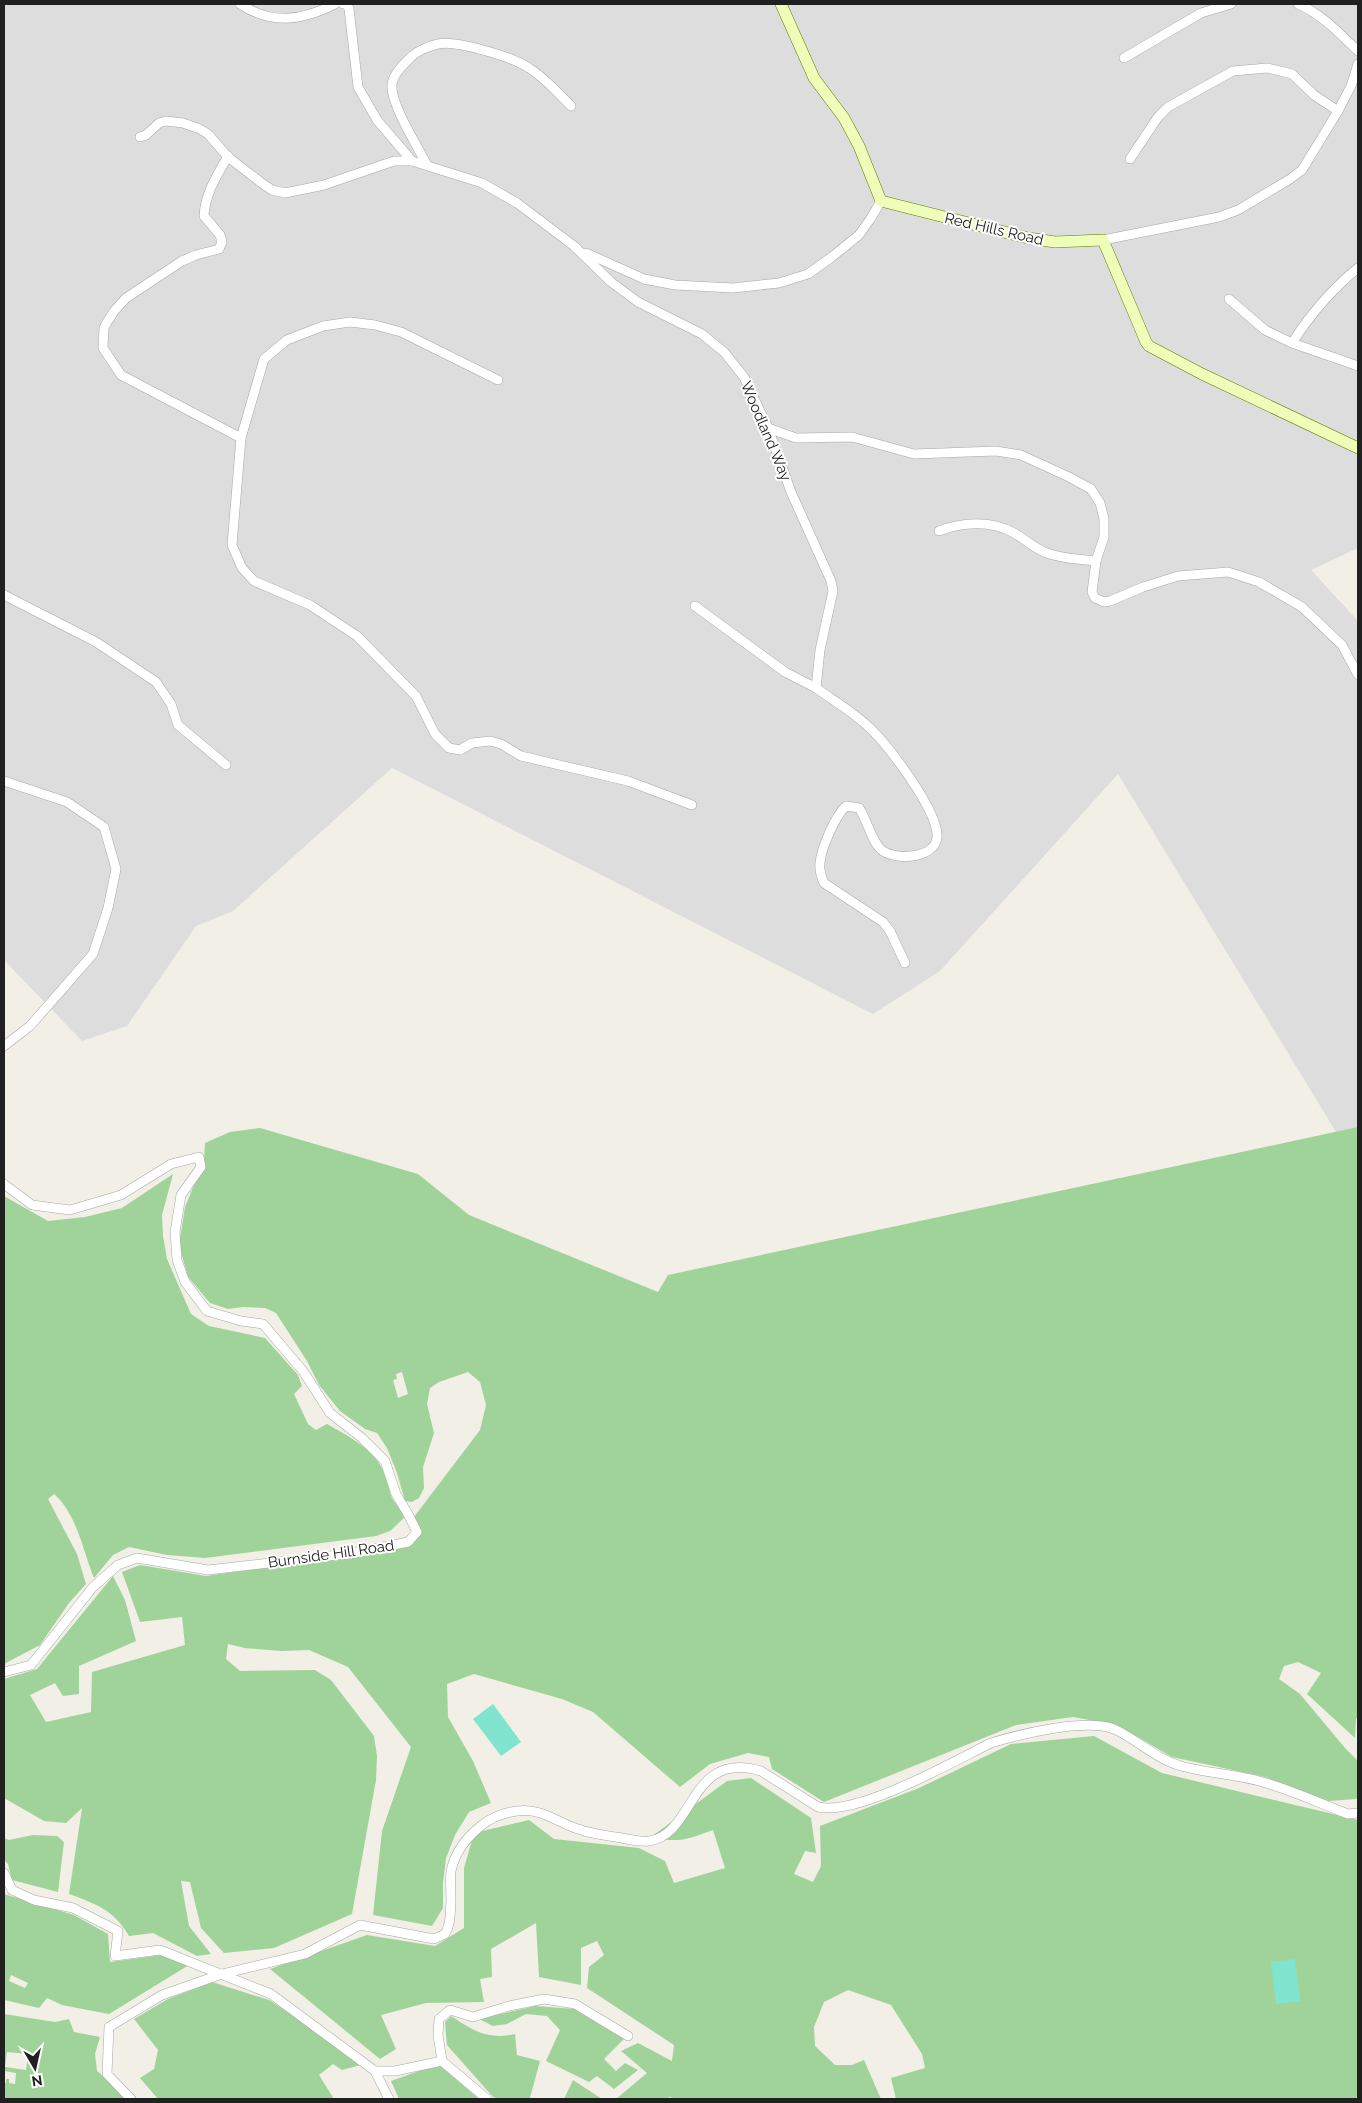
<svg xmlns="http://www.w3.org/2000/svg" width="1362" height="2103" font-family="Raleway,sans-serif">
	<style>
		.residential { fill: #dedddd }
		.forest { fill: #a0d399; fill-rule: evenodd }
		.pitch { fill: #80e4ce }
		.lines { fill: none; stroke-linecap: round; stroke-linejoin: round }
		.street-casing { stroke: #a7a7a7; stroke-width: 10 }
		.secondary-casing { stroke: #5c7e00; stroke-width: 12 }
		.street { stroke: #fff; stroke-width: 9 }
		.secondary { stroke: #eefdb8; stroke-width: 11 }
		.labels { text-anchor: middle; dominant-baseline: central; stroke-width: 4; stroke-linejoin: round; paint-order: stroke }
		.street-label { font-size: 15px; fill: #202020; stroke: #fff }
	</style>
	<rect width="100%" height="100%" fill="#f1efe6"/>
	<path class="residential" d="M 4,4 L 1358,4 L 1358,548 L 1311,570 L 1358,621 L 1358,1168 L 1118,774 L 940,971 L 873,1014 L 392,768 L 233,911 L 196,926 L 127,1026 L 82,1041 L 4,960 Z"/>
	<g class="forest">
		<path d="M 1358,1127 L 1358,1717 L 1356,1719 L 1355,1738 L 1307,1694 L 1321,1673 L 1298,1662 L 1284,1666 L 1279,1679 L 1300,1694 L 1345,1748 L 1358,1761 L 1358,1798 L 1356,1799 L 1328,1801 L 1265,1777 L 1172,1757 L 1117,1725 L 1073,1717 L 1016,1725 L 824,1802 L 772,1769 L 769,1757 L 748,1753 L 710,1764 L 680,1787 L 593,1712 L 562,1699 L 474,1674 L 447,1684 L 448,1717 L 473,1761 L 491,1803 L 469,1812 L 455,1835 L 446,1858 L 443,1883 L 443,1908 L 432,1926 L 373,1915 L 382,1831 L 411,1747 L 348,1667 L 309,1650 L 281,1651 L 245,1648 L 228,1644 L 226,1659 L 240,1671 L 315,1670 L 331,1680 L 374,1736 L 377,1756 L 376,1780 L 352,1914 L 274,1948 L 224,1953 L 201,1928 L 190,1882 L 181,1881 L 189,1926 L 211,1954 L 197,1956 L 153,1933 L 129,1936 C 114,1910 96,1904 69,1894 L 82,1808 L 66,1823 L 44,1821 L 4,1798 L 4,1679 L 37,1669 L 113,1576 L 125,1600 L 136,1641 L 79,1666 L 79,1694 L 63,1696 L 55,1683 L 30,1695 L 46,1722 L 91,1712 L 92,1672 L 185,1645 L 182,1617 L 140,1622 L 122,1572 L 140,1565 L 206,1576 L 408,1547 L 419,1535 L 414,1517 L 480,1430 L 486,1405 L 480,1382 L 468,1372 L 439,1382 L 430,1388 L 427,1404 L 434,1433 L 423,1467 L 424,1488 L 419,1498 L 412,1502 L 405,1501 L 397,1473 L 387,1448 L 377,1433 L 365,1429 L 340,1411 L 319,1385 L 307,1361 L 276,1313 L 265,1308 L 243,1307 L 228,1309 L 210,1303 L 188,1277 L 179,1245 L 185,1207 L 204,1161 L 205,1143 L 230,1132 L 260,1128 L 418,1174 L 469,1215 L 658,1292 L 668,1275 ZM 402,1372 L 408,1394 L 398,1398 L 393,1380 L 397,1379 L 396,1374 Z"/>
		<path d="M 173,1174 L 162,1215 L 163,1236 L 167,1259 L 191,1314 L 209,1326 L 265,1338 L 298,1375 L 302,1386 L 294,1394 L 308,1424 L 316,1430 L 327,1424 C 346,1435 371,1447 382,1468 C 387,1477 388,1488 392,1498 C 396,1505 402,1510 404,1518 L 390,1531 L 376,1536 L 205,1558 L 167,1555 L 129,1547 L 113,1555 L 94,1578 C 83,1551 77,1514 54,1494 L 48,1499 L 77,1554 L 86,1584 L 69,1603 L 40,1645 L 4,1664 L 4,1196 L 48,1221 L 85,1217 L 122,1208 Z"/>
		<path d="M 1094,1736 L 1162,1773 L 1358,1820 L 1358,2096 L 1355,2099 L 896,2099 L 891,2078 L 925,2068 L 922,2054 L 891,2005 L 848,1990 L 824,2002 L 814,2027 L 815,2046 L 835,2065 L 852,2065 L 864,2060 L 881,2099 L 674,2099 L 670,2097 L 665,2099 L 616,2099 L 647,2073 L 621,2051 L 638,2043 L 672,2061 L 674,2045 L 587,1988 L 589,1967 L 604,1955 L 597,1941 L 581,1948 L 581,1985 L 539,1977 L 536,1923 L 491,1949 L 492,1977 L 480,1979 L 484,2002 L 426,2003 L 381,2015 L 396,2049 L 380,2059 L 270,1969 L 367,1935 L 435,1946 L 464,1928 L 464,1868 L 474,1833 L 529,1820 L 554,1839 L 639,1848 L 665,1861 L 674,1883 L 725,1868 L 713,1830 C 686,1840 679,1843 651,1837 L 727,1781 L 751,1778 L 811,1818 L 816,1853 L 805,1851 L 794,1874 L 813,1882 L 821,1866 L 820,1826 L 919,1788 L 1011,1744 Z"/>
		<path d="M 33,1835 L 57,1836 L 64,1842 L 58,1892 L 12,1880 L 8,1864 L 4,1860 L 4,1838 L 9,1840 Z"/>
		<path d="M 4,1894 L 74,1915 L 108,1934 L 110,1962 L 162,1955 L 189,1965 L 109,2014 L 62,2005 L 47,1998 L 39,2008 L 4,2000 ZM 11,1975 L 28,1983 L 25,1988 L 9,1981 Z"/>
		<path d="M 212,1982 L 269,2000 L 362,2061 L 361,2065 L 342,2070 L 333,2064 L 319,2075 L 334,2099 L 158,2099 L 140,2078 L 154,2069 L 158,2050 L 134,2019 L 168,1999 Z"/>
		<path d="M 535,2006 L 575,2009 L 624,2039 L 604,2059 L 616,2071 L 625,2063 L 638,2070 L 614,2089 L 597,2076 L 589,2082 L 546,2061 L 560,2030 L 547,2016 L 526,2014 L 507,2024 L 493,2026 L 479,2019 Z"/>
		<path d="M 4,2014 L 55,2022 L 69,2019 L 74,2032 L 100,2037 L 95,2054 L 97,2071 L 109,2081 L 128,2091 L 138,2099 L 4,2099 L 4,2083 L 6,2083 L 6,2079 L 9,2079 L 9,2083 L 15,2084 L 16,2073 L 4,2071 ZM 7,2052 L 28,2054 L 26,2070 L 5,2067 Z"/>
		<path d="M 451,2016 C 474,2031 487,2040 515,2034 L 517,2055 L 540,2061 L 530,2098 L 532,2099 L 500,2099 L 493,2097 L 447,2045 L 445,2022 Z"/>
		<path d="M 438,2064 L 479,2099 L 399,2099 L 391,2081 Z"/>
		<path d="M 573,2080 L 602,2099 L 564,2099 Z"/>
	</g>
	<g class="pitch">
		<path d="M 493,1704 L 521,1742 L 501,1756 L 473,1719 Z"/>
		<path d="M 1295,1959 L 1300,2001 L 1276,2004 L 1271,1962 Z"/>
	</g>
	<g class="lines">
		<defs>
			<g id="street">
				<path d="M 240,4 C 272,25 301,21 335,4"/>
				<path d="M 343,4 L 347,4 L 349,9 L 358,87 L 377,120 L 412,161"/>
				<path d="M 1298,4 C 1322,14 1340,34 1358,51"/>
				<path d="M 1124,58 L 1201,13 L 1231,4"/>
				<path d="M 140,137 L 146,135 L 159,123 L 166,121 L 183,123 L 200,129 L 208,134 L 228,157 L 263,184 L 272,190 L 285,193 L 324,185 L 394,161 L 412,161 L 482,183 L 517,203 L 574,246 L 611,282 L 638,302 L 702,334 L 724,352 L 744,377 L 768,428 L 791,492 L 831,581 L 833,591 L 820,650 L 816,688 C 834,701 855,713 871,729 C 890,748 935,807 937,834 C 939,858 898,861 883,851 C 872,844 867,819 859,808 L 846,806 C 835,816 821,849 820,863 C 819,870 821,876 824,883 L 883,922 L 890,931 L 905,963"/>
				<path d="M 228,156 C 217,175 205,194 204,216 L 220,235 L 222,242 L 219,249 L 196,255 L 182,261 L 126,298 L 115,310 L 107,322 L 104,328 L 103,348 L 121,375 L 241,438"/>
				<path d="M 1130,159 L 1158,117 L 1168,107 L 1233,71 L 1267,68 L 1292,74 L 1314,95 L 1338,111"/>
				<path d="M 427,165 C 418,147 390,103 392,85 C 393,74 403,65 411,57 C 417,51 429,46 438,44 C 456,40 513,57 529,68 C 545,78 558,93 571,106"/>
				<path d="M 1103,240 L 1219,217 L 1238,210 L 1290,179 L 1302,170 L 1338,111 L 1351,86 L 1358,64"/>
				<path d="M 586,253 L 644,279 L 675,285 L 733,288 L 779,283 L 808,274 L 833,256 L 859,235 L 871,218 L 881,201"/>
				<path d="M 1229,299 L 1265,330 L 1292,343 L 1358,366"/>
				<path d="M 1292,343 C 1310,315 1332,289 1358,268"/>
				<path d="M 498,380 L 401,332 L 375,325 L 350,322 L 323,326 L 287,340 L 264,359 L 241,438 L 232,545 L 242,568 L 254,581 L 310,605 L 357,636 L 416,696 L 435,734 L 449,748 L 460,750 L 472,743 L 490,741 L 501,744 L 521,756 L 628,781 L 692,805"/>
				<path d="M 768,428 L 796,438 L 852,437 L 914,454 L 996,451 L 1021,455 L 1069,477 L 1091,489 L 1100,503 L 1104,519 L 1104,537 L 1096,561 L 1092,592 L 1095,598 L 1104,602 L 1110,601 L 1143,587 L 1178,576 L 1228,572 L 1259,582 L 1302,607 L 1342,645 L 1358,675"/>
				<path d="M 939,531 C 962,522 991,520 1014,533 C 1025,539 1035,549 1047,553 C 1062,559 1080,559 1096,561"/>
				<path d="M 4,595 L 96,642 L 156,682 L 171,704 L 178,725 L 226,765"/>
				<path d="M 695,606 L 785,672 L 816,688"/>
				<path d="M 4,781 L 67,802 L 104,827 L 116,869 L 108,908 L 93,954 L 30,1026 L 4,1046"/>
				<path d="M 4,1184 L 32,1205 L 70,1210 L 121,1195 L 171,1164 L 199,1157 L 201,1167 L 181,1195 L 175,1232 L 177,1260 L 185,1282 L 207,1311 L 241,1321 L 263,1324 L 303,1371 L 330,1413 L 362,1438 L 385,1461 L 396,1494 L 408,1514 L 417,1532 L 408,1542 L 355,1553 L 208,1570 L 137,1558 L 118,1565 L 93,1587 L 31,1665 L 4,1672"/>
				<path d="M 4,1873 L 12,1890 L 34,1900 L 73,1908 L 118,1931 L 115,1956 L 160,1950 L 271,1994 L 375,2071 L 389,2099"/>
				<path d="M 442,2061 L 438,2035 L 439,2019 L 450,2010 L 473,2017 L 509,2006 L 544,1999 L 575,2004 L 628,2036"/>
				<path d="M 375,2071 L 395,2071 L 442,2061 L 487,2099"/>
				<path d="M 131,2099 L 107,2074 L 109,2027 L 162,1995 L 222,1974 L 305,1954 L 360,1925 L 434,1939 L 445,1934 C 451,1924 450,1913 451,1901 C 451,1892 450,1880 451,1871 C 455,1852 468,1836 482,1825 C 498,1813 521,1807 540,1813 C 553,1817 565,1825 578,1829 C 592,1834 608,1836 622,1838 C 631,1840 640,1842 649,1841 C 696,1834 689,1749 761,1771 L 818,1807 C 858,1816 952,1762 991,1743 C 1020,1734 1086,1718 1114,1729 C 1138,1740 1156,1759 1181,1766 C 1206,1773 1234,1774 1259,1781 C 1289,1789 1319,1803 1348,1814 L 1358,1813"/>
			</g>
			<path id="secondary" d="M 781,4 L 814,78 L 844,118 L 859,146 L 881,201 L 1028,238 L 1055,242 L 1103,240 L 1146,342 L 1149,346 L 1202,374 L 1358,448"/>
		</defs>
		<use href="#street" class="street-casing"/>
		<use href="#secondary" class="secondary-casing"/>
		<use href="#street" class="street"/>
		<use href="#secondary" class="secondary"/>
	</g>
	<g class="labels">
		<g class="street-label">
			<text transform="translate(994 229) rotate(13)">Red Hills Road</text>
			<text transform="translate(766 431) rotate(67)">Woodland Way</text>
			<text transform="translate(331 1554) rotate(-8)">Burnside Hill Road</text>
		</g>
	</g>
	<rect width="1362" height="2103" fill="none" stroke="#202020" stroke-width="10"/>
	<g transform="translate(35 2068) rotate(171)" stroke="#ffffff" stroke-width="4" paint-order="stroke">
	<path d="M0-4L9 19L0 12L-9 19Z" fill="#202020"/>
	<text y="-8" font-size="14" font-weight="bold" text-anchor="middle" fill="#202020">N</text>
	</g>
</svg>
